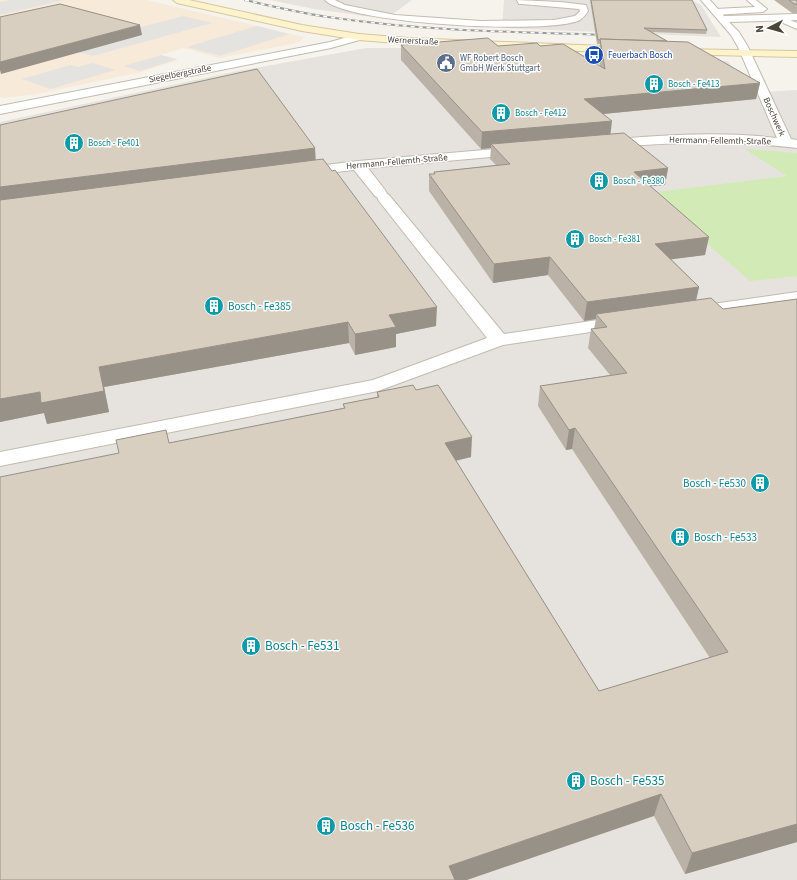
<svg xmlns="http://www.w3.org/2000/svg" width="797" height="880" font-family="'Source Sans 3',sans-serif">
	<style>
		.commercial { fill: #f7ead8 }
		.industrial { fill: #e6e2dd }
		.green { fill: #d2eab5 }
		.parking { fill: #e5e3e0 }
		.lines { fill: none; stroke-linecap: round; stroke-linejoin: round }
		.lane-casing { stroke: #c2bbae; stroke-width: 2 }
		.street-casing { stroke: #c2bbae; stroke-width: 2 }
		.secondary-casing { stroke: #d6c79b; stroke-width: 2 }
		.lane { fill: #fff; fill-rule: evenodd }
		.street { fill: #fff; fill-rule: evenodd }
		.secondary { fill: #fff3cd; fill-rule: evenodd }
		.rail-casing { stroke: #9a9a9a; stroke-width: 2 }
		.rail { stroke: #fff; stroke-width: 1.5; stroke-dasharray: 4; stroke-linecap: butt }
		.wall { fill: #bab2a6 }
		.shaded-wall { fill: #979187 }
		.building { fill: #d8cfc1; stroke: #979187 }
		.labels { text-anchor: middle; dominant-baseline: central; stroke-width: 3; stroke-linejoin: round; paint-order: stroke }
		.far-street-label { font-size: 9px; fill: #4b4439; stroke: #fff }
		.far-transit-label { font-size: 9px; fill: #164399; stroke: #fff; text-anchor: start }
		.far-service-label { font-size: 9px; fill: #4e5e75; stroke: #fff; text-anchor: start }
		.far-culture-label { font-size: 9px; fill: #0d838f; stroke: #fff; text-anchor: start }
		.culture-label { font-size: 11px; fill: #0d838f; stroke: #fff; text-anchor: start }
		.near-culture-label { font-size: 13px; fill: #0d838f; stroke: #fff; text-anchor: start }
	</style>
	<rect width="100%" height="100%" fill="#f6f3ec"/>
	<path class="commercial" d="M 0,0 L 146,0 L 304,37 L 300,41 L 292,44 L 219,58 L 183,48 L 161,55 L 178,60 L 141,72 L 37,94 L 3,98 L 0,97 Z"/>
	<g class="industrial">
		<path d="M 270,0 L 412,0 L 386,19 L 314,9 Z"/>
		<path d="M 504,0 L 691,0 L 701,5 L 721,37 L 502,28 Z"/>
		<path d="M 366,48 L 409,48 L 728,61 L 745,88 L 763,92 L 797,90 L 797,880 L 0,880 L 0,122 L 233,72 Z"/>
	</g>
	<path class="green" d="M 745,149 L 797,153 L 797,276 L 750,281 L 649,193 L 787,176 Z"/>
	<g class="parking">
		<path d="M 10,0 L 64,0 L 0,15 L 0,2 Z"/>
		<path d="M 183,16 L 212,23 L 93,56 L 64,48 Z"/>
		<path d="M 257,26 L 289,34 L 220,56 L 187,47 Z"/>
		<path d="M 161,55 L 177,59 L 140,71 L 124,66 Z"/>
		<path d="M 93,63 L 115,70 L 51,89 L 22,79 L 70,65 L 78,67 Z"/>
	</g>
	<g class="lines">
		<defs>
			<g id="lane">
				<path d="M 325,0 L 335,0 L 345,5 L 395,15 L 481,21 L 554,20 L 575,16 L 580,11 L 579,9 L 522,4 L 519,4 L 517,0 L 560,2 L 586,5 L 588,11 C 586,14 583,18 580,20 C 550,35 347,24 325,0 Z"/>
				<path d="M 747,0 L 756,0 L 767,9 L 763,12 L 715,15 L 711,12 L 715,9 L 755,7 Z"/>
				<path d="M 779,15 L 797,23 L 797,29 L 776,20 L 775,18 L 776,16 Z"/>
			</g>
			<g id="street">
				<path d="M 701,0 L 710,0 L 724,16 L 797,14 L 797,20 L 729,22 L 739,32 L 748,47 L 791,139 L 797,140 L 797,148 C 733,140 669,142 605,148 L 600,147 L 598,144 L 600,141 L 605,140 C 662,135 720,131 777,138 L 738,47 L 731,35 Z"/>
				<path d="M 359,34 L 364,37 L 363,39 L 331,48 L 0,114 L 0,106 L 330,42 Z"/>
				<path d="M 520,147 L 525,148 L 527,151 L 525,154 L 368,168 L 385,190 L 387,194 L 389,195 L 504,334 L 624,316 L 631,318 L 633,322 L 631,326 L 503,345 L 378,391 L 0,466 L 0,452 L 373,380 L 487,338 L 379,201 L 377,197 L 375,196 L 354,170 L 300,176 L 295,175 L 293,172 L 295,169 L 300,168 L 358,161 Z"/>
				<path d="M 797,292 L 797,302 L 691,317 L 685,316 L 682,312 L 685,308 L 691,307 Z"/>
			</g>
			<g id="secondary">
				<path d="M 173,0 L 189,0 L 302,25 L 359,34 L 409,38 L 628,47 L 633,50 L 628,53 L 409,44 L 359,40 L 302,31 L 177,3 Z"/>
				<path d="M 678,49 L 797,51 L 797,57 L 674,54 L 673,52 L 674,50 Z"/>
			</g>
		</defs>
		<use href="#lane" class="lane-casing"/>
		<use href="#street" class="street-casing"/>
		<use href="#secondary" class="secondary-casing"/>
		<use href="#lane" class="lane"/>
		<use href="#street" class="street"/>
		<use href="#secondary" class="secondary"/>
		<defs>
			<path id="rail" d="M 245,0 C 275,7 304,14 335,18 C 425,31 517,32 608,35"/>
		</defs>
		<use href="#rail" class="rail-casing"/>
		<use href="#rail" class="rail"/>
	</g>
	<g class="wall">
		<path d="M 590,0 L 692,0 L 707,30 L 706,34 L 652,32 L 667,41 L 760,83 L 756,99 L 603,114 L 610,134 L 668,168 L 665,185 L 650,186 L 705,255 L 671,259 L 699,287 L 696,300 L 797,842 L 685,874 L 654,816 L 169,443 L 344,408 L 343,404 L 377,397 L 377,392 L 416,390 L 471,457 L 456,461 L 599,691 L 710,658 L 572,449 L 566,450 L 538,406 L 540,386 L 610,375 L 588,348 L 591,329 L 594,329 L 596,319 L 584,321 L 548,275 L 493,283 L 429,191 L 429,174 L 434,174 L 434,172 L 496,165 L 490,159 L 491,148 L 481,149 L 401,60 L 401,45 L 498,46 L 540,46 L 600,66 L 598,53 L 600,44 L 597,44 Z"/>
		<path d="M 774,0 L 797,0 L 797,13 L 792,13 Z"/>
		<path d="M 0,125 L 316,160 L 436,326 L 396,334 L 396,347 L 355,355 L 349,343 L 104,387 L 109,412 L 47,424 L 44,413 L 0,422 Z"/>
	</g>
	<g class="shaded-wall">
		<path d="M 140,25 L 142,35 L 1,74 L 0,70 L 0,62 Z"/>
		<path d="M 760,83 L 756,99 L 582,116 L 584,99 Z"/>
		<path d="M 612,121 L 610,138 L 491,144 L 491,148 L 481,149 L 482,132 Z"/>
		<path d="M 315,148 L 316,165 L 0,205 L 0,187 Z"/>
		<path d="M 668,168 L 665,185 L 631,188 L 634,172 Z"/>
		<path d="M 709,237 L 705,255 L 651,262 L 655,244 Z"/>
		<path d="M 550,257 L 548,275 L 493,283 L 494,264 Z"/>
		<path d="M 699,287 L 695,305 L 596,314 L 596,319 L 584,321 L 587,302 Z"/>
		<path d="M 437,307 L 436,326 L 396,334 L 396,347 L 355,355 L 355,334 L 389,315 Z"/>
		<path d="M 348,322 L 349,343 L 104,387 L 109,412 L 47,424 L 44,413 L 0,422 L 0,399 L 40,392 L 99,367 Z"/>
		<path d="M 575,428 L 572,449 L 566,450 L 569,430 Z"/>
		<path d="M 472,437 L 471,457 L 444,463 L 445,443 Z"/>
		<path d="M 661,794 L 654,816 L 467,880 L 448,880 L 449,866 Z"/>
		<path d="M 797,824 L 797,842 L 685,874 L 692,853 Z"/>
	</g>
	<g class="building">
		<path d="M 591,0 L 692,0 L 707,30 L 644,28 L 667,41 L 600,39 L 601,40 L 598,40 Z"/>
		<path d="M 789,0 L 797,0 L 797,4 L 794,4 Z"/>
		<path d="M 60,4 L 140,25 L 0,62 L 0,17 Z"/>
		<path d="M 488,38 L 498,46 L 537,43 L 540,46 L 563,44 L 605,69 L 600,39 L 688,42 L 760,83 L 584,99 L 612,121 L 482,132 L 401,45 Z"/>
		<path d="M 257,69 L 315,148 L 0,187 L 0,125 Z"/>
		<path d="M 624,133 L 668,168 L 634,172 L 709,237 L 655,244 L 699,287 L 587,302 L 550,257 L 494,264 L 429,174 L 435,174 L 434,172 L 510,164 L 491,144 Z"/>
		<path d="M 323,159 L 332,171 L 335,170 L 437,307 L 389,315 L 396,327 L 355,334 L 348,322 L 99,367 L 104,391 L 41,403 L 40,392 L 0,399 L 0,200 Z"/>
		<path d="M 711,298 L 723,309 L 797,299 L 797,824 L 692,853 L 661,794 L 449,866 L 455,880 L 0,880 L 0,477 L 119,453 L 116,440 L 166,430 L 169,443 L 345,408 L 343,404 L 379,397 L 377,392 L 413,385 L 416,390 L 438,385 L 472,437 L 445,443 L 599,691 L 728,652 L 575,428 L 569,430 L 540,386 L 627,373 L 591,329 L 607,327 L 596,314 Z"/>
	</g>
	<defs>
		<symbol id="bus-disc" viewBox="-11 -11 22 22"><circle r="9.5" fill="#1a4fb4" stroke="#fff"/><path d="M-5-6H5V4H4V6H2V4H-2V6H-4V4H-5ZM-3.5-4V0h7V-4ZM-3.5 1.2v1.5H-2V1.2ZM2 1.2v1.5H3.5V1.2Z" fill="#fff"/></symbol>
		<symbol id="civic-disc" viewBox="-11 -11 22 22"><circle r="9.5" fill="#5c6f8a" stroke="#fff"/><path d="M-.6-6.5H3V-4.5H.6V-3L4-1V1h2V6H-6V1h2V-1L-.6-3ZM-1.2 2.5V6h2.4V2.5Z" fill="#fff"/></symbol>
		<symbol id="building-disc" viewBox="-11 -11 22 22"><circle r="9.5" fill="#0f9aa8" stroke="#fff"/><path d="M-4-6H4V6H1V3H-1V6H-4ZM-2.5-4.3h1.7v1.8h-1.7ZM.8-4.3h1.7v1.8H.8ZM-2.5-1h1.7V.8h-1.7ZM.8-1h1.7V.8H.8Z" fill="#fff"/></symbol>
	</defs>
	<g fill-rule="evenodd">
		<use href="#bus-disc" x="583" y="44" width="22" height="22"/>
		<use href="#civic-disc" x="435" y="52" width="22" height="22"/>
		<use href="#building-disc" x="643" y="73" width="22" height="22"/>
		<use href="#building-disc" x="490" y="102" width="22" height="22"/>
		<use href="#building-disc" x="63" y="132" width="22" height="22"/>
		<use href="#building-disc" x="588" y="170" width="22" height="22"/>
		<use href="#building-disc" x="564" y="228" width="22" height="22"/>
		<use href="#building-disc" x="203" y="295" width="22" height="22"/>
		<use href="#building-disc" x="749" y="472" width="22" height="22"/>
		<use href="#building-disc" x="669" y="526" width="22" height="22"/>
		<use href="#building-disc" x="240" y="635" width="22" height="22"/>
		<use href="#building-disc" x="565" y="770" width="22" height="22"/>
		<use href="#building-disc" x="315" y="815" width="22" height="22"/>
	</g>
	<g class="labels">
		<g class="far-street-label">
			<text transform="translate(413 41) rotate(3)">Wernerstraße</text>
			<text transform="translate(180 74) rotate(-11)">Siegelbergstraße</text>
			<text transform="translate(774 117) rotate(66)">Boschwerk</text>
			<text transform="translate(720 141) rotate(1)">Herrmann-Fellemth-Straße</text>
			<text transform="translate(397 162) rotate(-5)">Herrmann-Fellemth-Straße</text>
		</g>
		<g class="far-transit-label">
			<text x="608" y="55">Feuerbach Bosch</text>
		</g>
		<g class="far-service-label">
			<text x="460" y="58">WF Robert Bosch<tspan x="460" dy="10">GmbH Werk Stuttgart</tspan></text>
		</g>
		<g class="far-culture-label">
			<text x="668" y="84">Bosch - Fe413</text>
			<text x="515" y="113">Bosch - Fe412</text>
			<text x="88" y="143">Bosch - Fe401</text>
			<text x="613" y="181">Bosch - Fe380</text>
			<text x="589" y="239">Bosch - Fe381</text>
		</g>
		<g class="culture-label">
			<text x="228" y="306">Bosch - Fe385</text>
			<text x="746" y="483" text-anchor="end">Bosch - Fe530</text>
			<text x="694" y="537">Bosch - Fe533</text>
		</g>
		<g class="near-culture-label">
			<text x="265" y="646">Bosch - Fe531</text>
			<text x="590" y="781">Bosch - Fe535</text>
			<text x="340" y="826">Bosch - Fe536</text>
		</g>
	</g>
	<g transform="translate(769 28) rotate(264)" stroke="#ffffff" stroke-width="3" paint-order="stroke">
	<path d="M0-3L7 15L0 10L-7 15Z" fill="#4b4439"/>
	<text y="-6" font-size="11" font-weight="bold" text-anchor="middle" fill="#4b4439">N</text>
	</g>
</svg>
